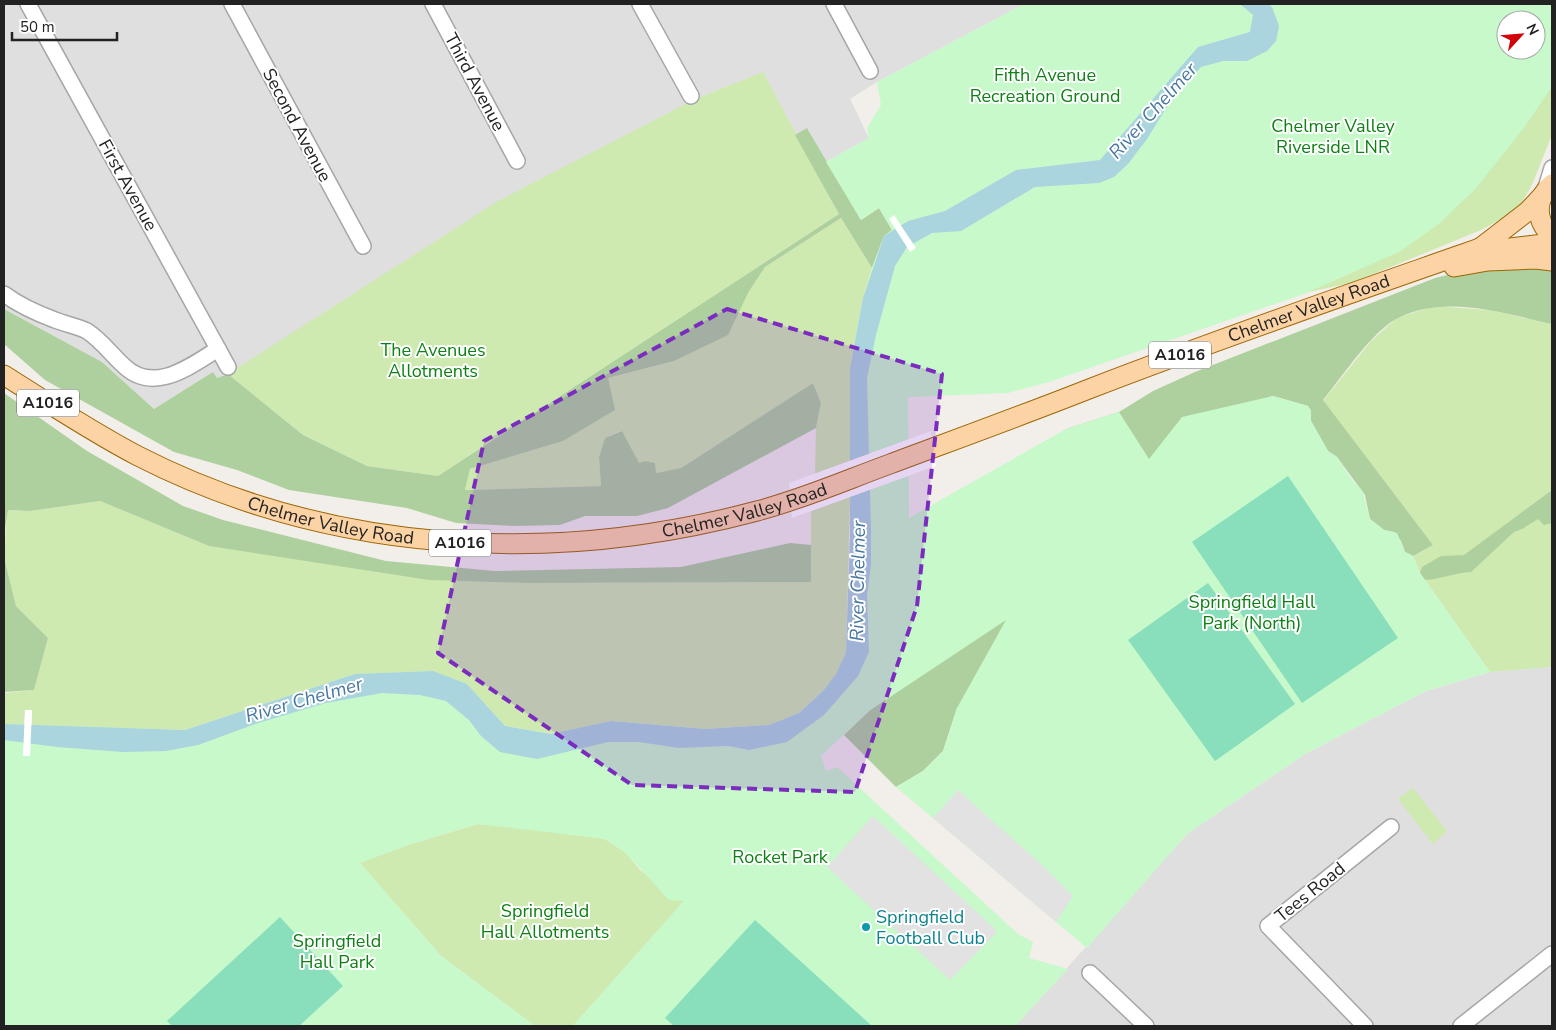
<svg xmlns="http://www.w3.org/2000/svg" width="1556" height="1030" font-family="'Nunito Sans',sans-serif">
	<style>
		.residential { fill: #e0dfdf }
		.grass { fill: #ceeab0; fill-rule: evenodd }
		.forest { fill: #aed09e }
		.park { fill: #c8f9cb; fill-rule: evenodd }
		.pitch { fill: #89debb }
		.parking { fill: #e2e2e2 }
		.water { fill: #aad4de }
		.pier { fill: #fff }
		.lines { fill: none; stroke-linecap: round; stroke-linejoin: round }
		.minor-casing { stroke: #a6a6a6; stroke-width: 18 }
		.major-casing { stroke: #9d6503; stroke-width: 21 }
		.minor { stroke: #fff; stroke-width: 15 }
		.major { stroke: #fbd3a5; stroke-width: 19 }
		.marked { fill: #7b2cbf; fill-opacity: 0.2; stroke: #7b2cbf; stroke-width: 4; stroke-dasharray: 10 6; stroke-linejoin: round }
		.culture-dot { fill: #0f9aa8; stroke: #fff; stroke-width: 2 }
		.labels { text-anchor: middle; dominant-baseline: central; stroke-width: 4; stroke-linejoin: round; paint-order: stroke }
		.shield { fill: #fff; stroke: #646464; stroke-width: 1 }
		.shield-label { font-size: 16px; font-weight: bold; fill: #222 }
		.park-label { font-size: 18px; fill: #0e8114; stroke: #fff }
		.street-label { font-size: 18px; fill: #222; stroke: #fff }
		.culture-label { font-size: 18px; fill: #0d838f; stroke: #fff; text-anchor: start }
		.water-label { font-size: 19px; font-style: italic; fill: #4878a1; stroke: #fff }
	</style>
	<rect width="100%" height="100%" fill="#f2eee9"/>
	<g class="residential">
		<path d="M 4,4 L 1024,4 L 877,82 L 850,99 L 869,138 L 826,162 L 808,129 L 795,135 L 762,73 L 693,100 L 228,374 L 217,378 L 213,373 L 154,409 L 102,362 L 4,309 Z"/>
		<path d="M 1552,667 L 1552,1026 L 1015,1026 L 1187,834 L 1305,754 L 1426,691 L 1490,672 Z"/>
	</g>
	<g class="grass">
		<path d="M 1552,4 L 1552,135 L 1531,187 L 1520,205 L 1503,218 L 1481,230 L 1430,251 L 1351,283 L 1304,293 L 1423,43 ZM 1506,20 L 1536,20 L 1536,50 L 1506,50 Z"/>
		<path d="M 763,72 L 839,214 L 438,476 L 367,466 L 303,435 L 228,374 L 498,201 L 693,100 Z"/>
		<path d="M 841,218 L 872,268 L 863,298 L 850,368 L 850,461 L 815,474 L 816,428 L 821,403 L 813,383 L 681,468 L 656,473 L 639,464 L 621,431 L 605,438 L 599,457 L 601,486 L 465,490 L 470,469 L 563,441 L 608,378 L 674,361 L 748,293 L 765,267 Z"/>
		<path d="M 1434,306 L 1490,310 L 1552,324 L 1552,490 L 1535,503 L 1552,519 L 1552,667 L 1490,672 L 1420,573 L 1413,556 L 1433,545 L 1323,401 L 1371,341 L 1397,318 Z"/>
		<path d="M 850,497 L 846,654 L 836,674 L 823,691 L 799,713 L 769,725 L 705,729 L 612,721 L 552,734 L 505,726 L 467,684 L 355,674 L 185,730 L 32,726 L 32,711 L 25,710 L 24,725 L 4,724 L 4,693 L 34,690 L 48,638 L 16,606 L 4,557 L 7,510 L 30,511 L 100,501 L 209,546 L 529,583 L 811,582 L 811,511 Z"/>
		<path d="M 1413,788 L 1447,831 L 1433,844 L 1398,799 Z"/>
		<path d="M 478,824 L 510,826 L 605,839 L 625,852 L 640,870 L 684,901 L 573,1026 L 535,1026 L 441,956 L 359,862 L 411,844 Z"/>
	</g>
	<g class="forest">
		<path d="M 807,128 L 861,220 L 879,208 L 892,230 L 884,236 L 872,268 L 841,218 L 765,267 L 748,293 L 728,335 L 674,361 L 608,378 L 615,410 L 563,441 L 470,469 L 465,490 L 601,486 L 599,457 L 605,438 L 622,431 L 639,463 L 645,461 L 655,463 L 656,473 L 681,468 L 813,383 L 821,403 L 816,428 L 668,508 L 637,516 L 585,516 L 560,525 L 515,526 L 456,523 L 407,508 L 289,490 L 237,470 L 174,452 L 45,380 L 4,344 L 4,309 L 102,362 L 154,409 L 213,372 L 217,378 L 228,374 L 303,435 L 367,466 L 438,476 L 839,214 L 795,135 Z"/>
		<path d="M 1495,263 L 1552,267 L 1552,324 C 1503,313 1445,294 1398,318 C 1372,331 1342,377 1323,400 L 1433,545 L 1413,556 L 1405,552 L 1401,541 L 1394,532 L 1384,530 L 1370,519 L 1365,495 L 1337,457 L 1328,451 L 1311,421 L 1311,411 L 1308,406 L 1273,396 L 1267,398 L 957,708 L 943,751 L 923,771 L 896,787 L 844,735 L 869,711 L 1066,429 L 1119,412 L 1153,391 L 1195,372 L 1435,278 Z"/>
		<path d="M 4,393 L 87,451 L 183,506 L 223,520 L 386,561 L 495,571 L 681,567 L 790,543 L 811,545 L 811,582 L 529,583 L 429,580 L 209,546 L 100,501 L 30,511 L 8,510 L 4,535 Z"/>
		<path d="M 1552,490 L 1552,523 L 1544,525 L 1538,519 L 1522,529 L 1514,532 L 1471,572 C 1454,573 1441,579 1425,580 L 1420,573 L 1422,567 L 1441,556 L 1464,555 Z"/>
		<path d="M 4,557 L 16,606 L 48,638 L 34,690 L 4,692 Z"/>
	</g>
	<path class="park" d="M 1024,4 L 1552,4 L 1552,87 L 1522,130 L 1476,188 L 1440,223 L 1401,251 L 1304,294 L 1049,382 L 1008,393 L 908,397 L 909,518 L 1066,429 L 1119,412 L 1149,459 L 1182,417 L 1273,396 L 1308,406 L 1311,411 L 1311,421 L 1328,451 L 1337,457 L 1352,480 L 1362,490 L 1370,519 L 1384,530 L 1397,533 L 1405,552 L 1413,556 L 1420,573 L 1490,672 L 1426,691 L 1305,754 L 1187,834 L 1087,948 L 896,787 L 923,771 L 943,751 L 957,708 L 1006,620 L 869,711 L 821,756 L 826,771 L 837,767 L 1018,934 L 1033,942 L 1029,958 L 1068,969 L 1015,1026 L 573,1026 L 684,901 L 669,900 L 625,852 L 605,839 L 547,832 L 478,824 L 411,844 L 360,863 L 441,956 L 535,1026 L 4,1026 L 4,724 L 185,730 L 355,674 L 433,671 L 467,684 L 505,726 L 551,734 L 611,721 L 705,729 L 769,725 L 799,713 L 823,691 L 836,674 L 846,654 L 850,539 L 850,368 L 863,298 L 872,268 L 884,236 L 892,230 L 879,208 L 861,220 L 826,162 L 869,138 L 867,128 L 881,105 L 877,82 ZM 1506,20 L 1536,20 L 1536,50 L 1506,50 Z"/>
	<g class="pitch">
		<path d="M 1288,476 L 1398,638 L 1302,703 L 1192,542 Z"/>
		<path d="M 1208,583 L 1295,704 L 1215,761 L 1128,640 Z"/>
		<path d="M 280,917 L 343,986 L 299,1026 L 172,1026 L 167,1021 Z"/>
		<path d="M 755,920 L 872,1026 L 674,1026 L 665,1018 Z"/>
	</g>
	<g class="parking">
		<path d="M 958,790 L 1041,864 L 1073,896 L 1056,922 L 933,818 Z"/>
		<path d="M 873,816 L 996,930 L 996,933 L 950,980 L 827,867 Z"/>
	</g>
	<path class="water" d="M 1240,4 L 1268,4 L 1272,7 L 1279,26 L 1276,41 L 1267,51 L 1247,61 L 1223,61 L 1201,67 L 1173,97 L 1147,139 L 1128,164 L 1114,177 L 1099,183 L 1035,187 L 961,231 L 932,233 L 907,247 L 895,266 L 876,335 L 867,378 L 871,529 L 871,564 L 867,596 L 869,652 L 858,676 L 824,715 L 787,742 L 749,750 L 728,746 L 679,748 L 639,742 L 608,742 L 537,759 L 500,752 L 481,736 L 469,720 L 446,701 L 420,695 L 382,693 L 326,703 L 258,723 L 198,745 L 166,751 L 123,752 L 57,747 L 4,740 L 4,724 L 185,730 L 355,674 L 433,671 L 467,684 L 505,726 L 551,734 L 611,721 L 705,729 L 769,725 L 799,713 L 823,691 L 836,674 L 846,653 L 850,539 L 850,368 L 863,298 L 884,236 L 908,221 L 945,211 L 1016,170 L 1100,160 L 1198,47 L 1250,32 L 1253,15 Z"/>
	<g class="pier">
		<path d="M 894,215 L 916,248 L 910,252 L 889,219 Z"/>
		<path d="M 931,431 L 936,466 L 792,518 L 789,483 Z"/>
		<path d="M 25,710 L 32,710 L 30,756 L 23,756 Z"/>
	</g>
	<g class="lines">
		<defs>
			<g id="minor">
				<path d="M 28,4 L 228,367"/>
				<path d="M 232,4 L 363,246"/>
				<path d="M 433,4 L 517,161"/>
				<path d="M 640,4 L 691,96"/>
				<path d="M 834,4 L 870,71"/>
				<path d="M 1545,191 L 1552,168"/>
				<path d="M 4,294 C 20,306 36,313 55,320 C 65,324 77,326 87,331 C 102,341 110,353 123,365 C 153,395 189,367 218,349"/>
				<path d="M 1090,973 L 1146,1026"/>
				<path d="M 1365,1026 L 1268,926 L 1391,827"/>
				<path d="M 1461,1026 L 1552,954"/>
			</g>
			<g id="major">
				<path d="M 1552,184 C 1535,199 1535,221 1552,236"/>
				<path d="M 1480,248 L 1528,211 L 1543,195"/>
				<path d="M 1454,267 L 1488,261 L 1536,259 L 1552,261"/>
				<path id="s1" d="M 4,375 C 48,403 92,432 138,456 C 330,554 551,566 757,511 C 803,499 846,480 890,464 C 957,439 1023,415 1089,389 C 1218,339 1349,294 1480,248 L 1510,248 L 1552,243"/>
			</g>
		</defs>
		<use href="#minor" class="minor-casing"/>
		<use href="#major" class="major-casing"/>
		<use href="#minor" class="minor"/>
		<use href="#major" class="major"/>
	</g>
	<path class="marked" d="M 727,309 L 942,374 L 917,606 L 855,792 L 632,785 L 438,653 L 484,441 Z"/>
	<circle class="culture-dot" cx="866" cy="927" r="5"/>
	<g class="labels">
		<g class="shield">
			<rect x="1149" y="341.5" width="62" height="27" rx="4"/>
			<rect x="17" y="389.5" width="62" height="27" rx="4"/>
			<rect x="429" y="529.5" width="62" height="27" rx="4"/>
		</g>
		<g class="shield-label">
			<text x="1180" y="355">A1016</text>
			<text x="48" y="403">A1016</text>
			<text x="460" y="543">A1016</text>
		</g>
		<g class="park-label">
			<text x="1045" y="75">Fifth Avenue<tspan x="1045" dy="21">Recreation Ground</tspan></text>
			<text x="1333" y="126">Chelmer Valley<tspan x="1333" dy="21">Riverside LNR</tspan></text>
			<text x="433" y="350">The Avenues<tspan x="433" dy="21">Allotments</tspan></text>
			<text x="1252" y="602">Springfield Hall<tspan x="1252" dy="21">Park (North)</tspan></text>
			<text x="780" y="857">Rocket Park</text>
			<text x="545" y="911">Springfield<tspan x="545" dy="21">Hall Allotments</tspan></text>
			<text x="337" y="941">Springfield<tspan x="337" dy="21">Hall Park</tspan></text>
		</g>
		<g class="street-label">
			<text transform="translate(475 82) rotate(62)">Third Avenue</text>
			<text transform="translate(297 125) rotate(62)">Second Avenue</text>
			<text transform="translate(128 185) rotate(61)">First Avenue</text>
			<text stroke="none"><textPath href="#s1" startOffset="1380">Chelmer Valley Road</textPath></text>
			<text stroke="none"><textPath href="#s1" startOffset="780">Chelmer Valley Road</textPath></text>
			<text stroke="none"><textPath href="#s1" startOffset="361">Chelmer Valley Road</textPath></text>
			<text transform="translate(1310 892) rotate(-39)">Tees Road</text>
		</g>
		<g class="culture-label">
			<text x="876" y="917">Springfield<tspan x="876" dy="21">Football Club</tspan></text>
		</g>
		<g class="water-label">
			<text transform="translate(1153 111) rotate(-48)">River Chelmer</text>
			<text transform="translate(858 581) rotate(-89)">River Chelmer</text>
			<text transform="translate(304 700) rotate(-16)">River Chelmer</text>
		</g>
	</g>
	<rect width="1556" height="1030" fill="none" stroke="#222222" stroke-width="10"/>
	<g transform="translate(1521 35) rotate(64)"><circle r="24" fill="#ffffff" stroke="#a7a7a7"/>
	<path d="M0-4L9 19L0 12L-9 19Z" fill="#d0040a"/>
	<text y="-8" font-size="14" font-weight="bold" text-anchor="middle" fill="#222222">N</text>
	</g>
	<path d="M12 32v8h105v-8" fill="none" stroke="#222222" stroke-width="2.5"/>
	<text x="20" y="32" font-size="15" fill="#222222" stroke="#ffffff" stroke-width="4" paint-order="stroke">50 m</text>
</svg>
